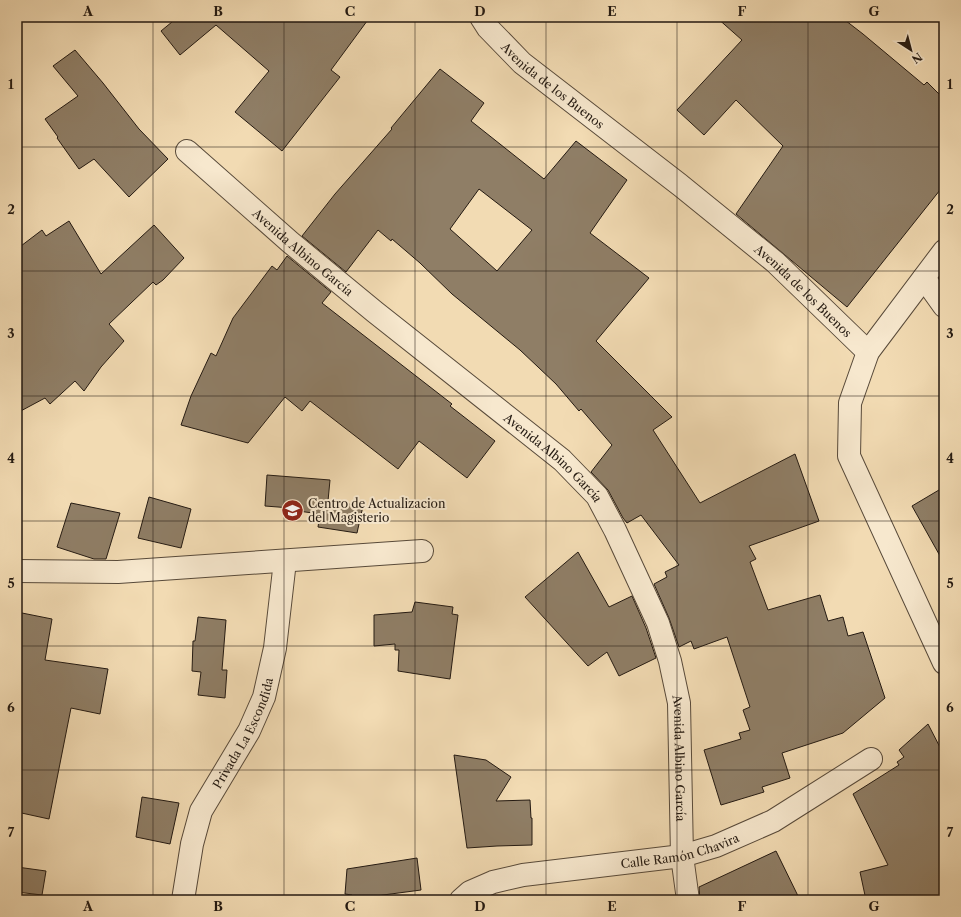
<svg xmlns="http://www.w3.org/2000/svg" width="961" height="917" font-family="'Libre Caslon Text',serif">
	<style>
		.building { fill: #8f7e66; stroke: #241a12; fill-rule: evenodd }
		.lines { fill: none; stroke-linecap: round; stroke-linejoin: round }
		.street-casing { stroke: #584a3a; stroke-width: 24 }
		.street { stroke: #f7e8ce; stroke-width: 22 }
		.grid { fill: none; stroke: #241a12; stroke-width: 1; stroke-opacity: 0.55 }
		.labels { text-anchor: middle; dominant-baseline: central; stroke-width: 4; stroke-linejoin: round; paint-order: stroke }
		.street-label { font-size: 12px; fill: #241a12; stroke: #f7e8ce }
		.poi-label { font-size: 12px; fill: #241a12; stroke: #f7e8ce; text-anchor: start }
		.neatline { fill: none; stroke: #241a12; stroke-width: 1.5 }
		.grid-label { font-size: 13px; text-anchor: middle; font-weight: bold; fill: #241a12 }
	</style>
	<rect width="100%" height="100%" fill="#f2dbb3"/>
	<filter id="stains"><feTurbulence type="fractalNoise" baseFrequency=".005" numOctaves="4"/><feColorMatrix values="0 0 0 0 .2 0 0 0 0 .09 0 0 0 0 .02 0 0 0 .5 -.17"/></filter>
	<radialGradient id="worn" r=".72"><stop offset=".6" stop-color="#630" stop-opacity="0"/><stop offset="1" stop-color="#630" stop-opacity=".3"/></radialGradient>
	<g class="building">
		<path d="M 178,17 L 370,17 L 331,70 L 340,77 L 282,151 L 235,112 L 269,71 L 216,25 L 180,55 L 161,31 Z"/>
		<path d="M 716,17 L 841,17 L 863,34 L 924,85 L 927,82 L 944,99 L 944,185 L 847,307 L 736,214 L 783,146 L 736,100 L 704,135 L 677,110 L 742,40 Z"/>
		<path d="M 75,50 L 103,83 L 139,129 L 168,159 L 129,197 L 94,159 L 79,169 L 57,138 L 58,137 L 45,119 L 78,96 L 53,66 Z"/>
		<path d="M 440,69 L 484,103 L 471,121 L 544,179 L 576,141 L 627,180 L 590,233 L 649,278 L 596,341 L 672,417 L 653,430 L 700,503 L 795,454 L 819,521 L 749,546 L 756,559 L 750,562 L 768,610 L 820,595 L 828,621 L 843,617 L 848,636 L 863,632 L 885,698 L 843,733 L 782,753 L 790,778 L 762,787 L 764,792 L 721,805 L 704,750 L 741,739 L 739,733 L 750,730 L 743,710 L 750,707 L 727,637 L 694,649 L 691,641 L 679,647 L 669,618 L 654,584 L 667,577 L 665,572 L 679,565 L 641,515 L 627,523 L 623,518 L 608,490 L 591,472 L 612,445 L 581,409 L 579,411 L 556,384 L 520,350 L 452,294 L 420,263 L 392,239 L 391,241 L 378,230 L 346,272 L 302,236 L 335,194 L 392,129 L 391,128 ZM 479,189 L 532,230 L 497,271 L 450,229 Z"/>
		<path d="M 69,221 L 101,274 L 154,225 L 184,258 L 163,280 L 156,285 L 153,282 L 109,324 L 124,341 L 101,367 L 84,391 L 75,381 L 50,404 L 45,398 L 17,413 L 17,249 L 42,230 L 46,236 Z"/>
		<path d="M 287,256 L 331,292 L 322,303 L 452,404 L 450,406 L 495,441 L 467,478 L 419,441 L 398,469 L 310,401 L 302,411 L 285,397 L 248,443 L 181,425 L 191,396 L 211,353 L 216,356 L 233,318 L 272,266 L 277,270 Z"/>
		<path d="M 267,475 L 330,480 L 328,501 L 363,506 L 357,533 L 318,527 L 320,514 L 291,510 L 291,508 L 265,506 Z"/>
		<path d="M 944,487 L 944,563 L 912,506 Z"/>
		<path d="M 149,497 L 191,509 L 181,548 L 138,538 Z"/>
		<path d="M 71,503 L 120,513 L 106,559 L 94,559 L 57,547 Z"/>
		<path d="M 578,552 L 609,607 L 632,596 L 646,628 L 656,658 L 619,676 L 607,652 L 588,666 L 525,597 Z"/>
		<path d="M 415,602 L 453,607 L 452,614 L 458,615 L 450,679 L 398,671 L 399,650 L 395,650 L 395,644 L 374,646 L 374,615 L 412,612 Z"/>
		<path d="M 17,612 L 52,619 L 45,660 L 108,669 L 100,714 L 71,708 L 49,819 L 17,812 Z"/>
		<path d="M 198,617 L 226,620 L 222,670 L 227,670 L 225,698 L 198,695 L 201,672 L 192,671 L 193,641 L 195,641 Z"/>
		<path d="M 928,724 L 944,755 L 944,900 L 866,900 L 860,872 L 888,865 L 853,794 L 899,765 L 897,762 L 904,757 L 899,750 Z"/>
		<path d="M 454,755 L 486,760 L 511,777 L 496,801 L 530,800 L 531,818 L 532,818 L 532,845 L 497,846 L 467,848 Z"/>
		<path d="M 142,797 L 179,803 L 170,844 L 136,837 Z"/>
		<path d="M 776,851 L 800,900 L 700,900 L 699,887 Z"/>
		<path d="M 417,858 L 421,890 L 353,899 L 352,895 L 345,894 L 347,869 Z"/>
		<path d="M 17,867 L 46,871 L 42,895 L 17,892 Z"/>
	</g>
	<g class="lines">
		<defs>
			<g id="street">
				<path id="s1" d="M 481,17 L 488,28 L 522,63 L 680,185 L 775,262 L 868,352"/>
				<path id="s2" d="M 187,151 L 290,242 L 375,312 L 562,460 L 597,496 L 615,530 L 658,623 L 670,661 L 679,703 L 682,856 L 688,900"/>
				<path d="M 944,251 L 868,352 L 850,403 L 849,456 L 944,663"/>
				<path d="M 924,278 L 944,306"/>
				<path d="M 17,571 L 118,572 L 422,551"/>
				<path id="s3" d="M 183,900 L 192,844 L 201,811 L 249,731 L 264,697 L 275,648 L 285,561"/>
				<path id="s4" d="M 461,900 L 470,892 L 493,882 L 523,875 L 682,856 L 716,846 L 773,821 L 871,759"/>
			</g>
		</defs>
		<use href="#street" class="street-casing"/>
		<use href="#street" class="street"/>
	</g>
	<path class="grid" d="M 153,17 L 153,900M 284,17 L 284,900M 415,17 L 415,900M 546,17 L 546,900M 677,17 L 677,900M 808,17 L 808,900M 17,147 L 944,147M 17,271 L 944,271M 17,396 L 944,396M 17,521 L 944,521M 17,646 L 944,646M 17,770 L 944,770"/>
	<defs>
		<symbol id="university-disc" viewBox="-11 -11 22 22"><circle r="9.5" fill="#8f2418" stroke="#f7e8ce"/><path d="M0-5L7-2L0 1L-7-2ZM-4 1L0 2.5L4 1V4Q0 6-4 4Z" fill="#fff"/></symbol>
	</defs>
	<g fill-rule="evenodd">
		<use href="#university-disc" x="280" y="498" width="25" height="25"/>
	</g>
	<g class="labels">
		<g class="street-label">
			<text stroke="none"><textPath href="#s1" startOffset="100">Avenida de los Buenos</textPath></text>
			<text stroke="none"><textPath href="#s2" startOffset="154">Avenida Albino García</textPath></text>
			<text stroke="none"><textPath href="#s1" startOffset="424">Avenida de los Buenos</textPath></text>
			<text stroke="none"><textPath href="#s2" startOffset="478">Avenida Albino García</textPath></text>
			<text stroke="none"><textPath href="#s3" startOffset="180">Privada La Escondida</textPath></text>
			<text stroke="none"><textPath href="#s2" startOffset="815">Avenida Albino García</textPath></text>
			<text stroke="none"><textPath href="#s4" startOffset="227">Calle Ramón Chavira</textPath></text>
		</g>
		<g class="poi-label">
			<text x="308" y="503">Centro de Actualizacion<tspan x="308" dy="14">del Magisterio</tspan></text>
		</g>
	</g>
	<rect width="961" height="917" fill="none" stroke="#f2dbb3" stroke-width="44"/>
	<g transform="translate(911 50) rotate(144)" stroke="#f7e8ce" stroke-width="3" paint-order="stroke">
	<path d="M0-3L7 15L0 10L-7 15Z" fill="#241a12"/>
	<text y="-6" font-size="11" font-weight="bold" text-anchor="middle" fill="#241a12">N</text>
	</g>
	<rect x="22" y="22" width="917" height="873" class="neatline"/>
	<g class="grid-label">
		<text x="88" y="16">A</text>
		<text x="218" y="16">B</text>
		<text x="350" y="16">C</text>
		<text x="480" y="16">D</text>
		<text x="612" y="16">E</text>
		<text x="742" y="16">F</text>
		<text x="874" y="16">G</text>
		<text x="11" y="89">1</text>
		<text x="950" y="89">1</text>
		<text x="11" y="214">2</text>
		<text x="950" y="214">2</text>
		<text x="11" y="338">3</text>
		<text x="950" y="338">3</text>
		<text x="11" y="463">4</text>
		<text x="950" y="463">4</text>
		<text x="11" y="588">5</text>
		<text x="950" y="588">5</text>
		<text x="11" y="712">6</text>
		<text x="950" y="712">6</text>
		<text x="11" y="837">7</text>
		<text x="950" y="837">7</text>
		<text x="88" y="911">A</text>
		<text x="218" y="911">B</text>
		<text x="350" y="911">C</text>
		<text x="480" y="911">D</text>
		<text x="612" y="911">E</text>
		<text x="742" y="911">F</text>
		<text x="874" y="911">G</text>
	</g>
	<rect width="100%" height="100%" filter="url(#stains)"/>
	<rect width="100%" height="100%" fill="url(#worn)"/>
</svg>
